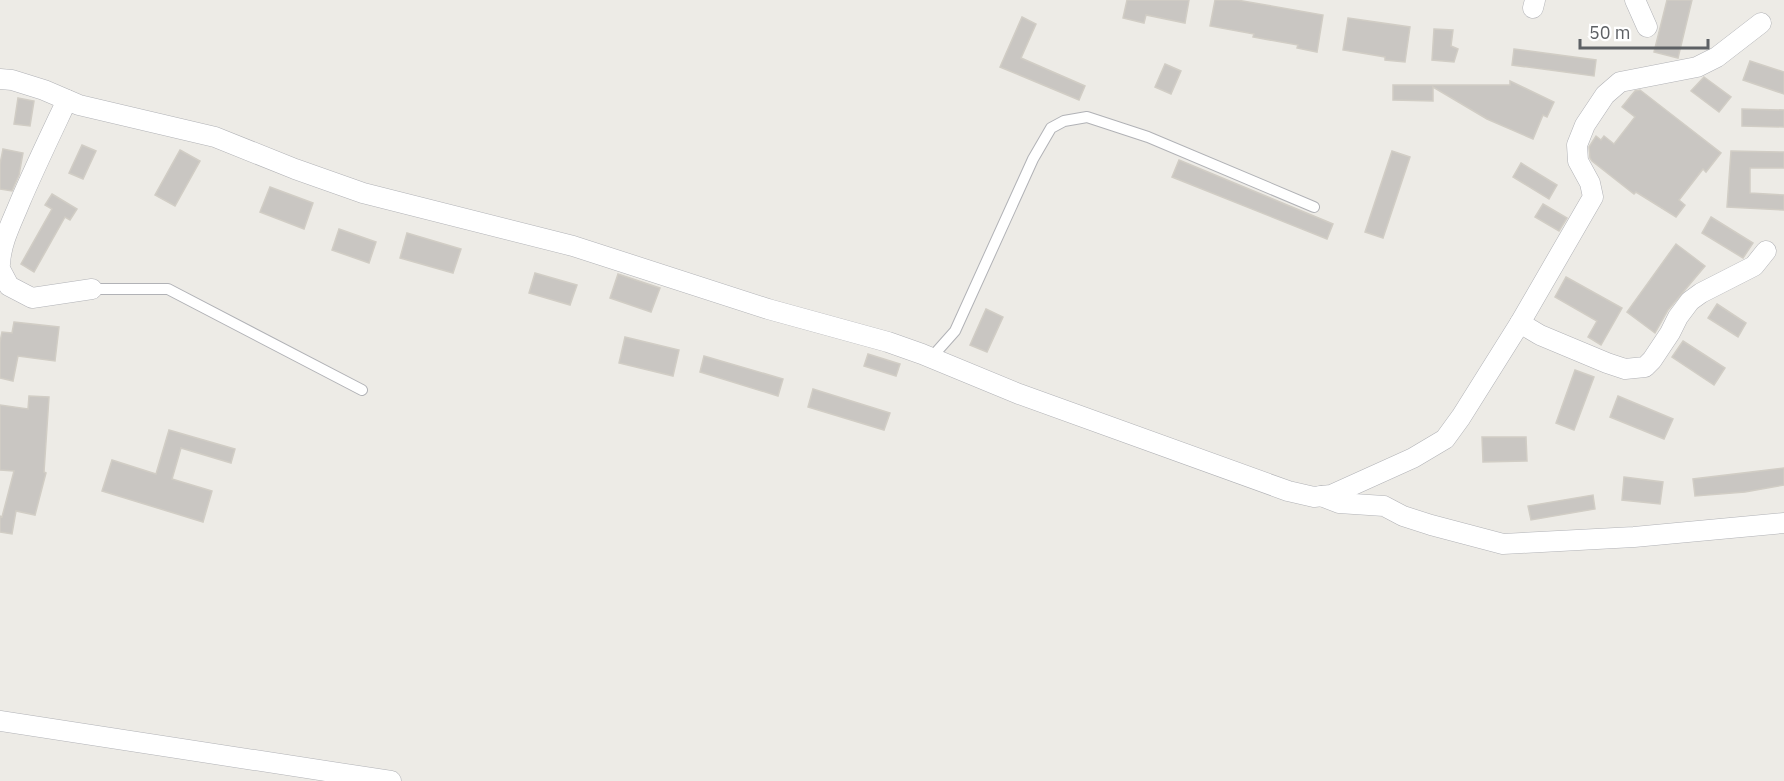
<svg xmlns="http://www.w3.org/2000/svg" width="1784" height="781" font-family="'IBM Plex Sans',sans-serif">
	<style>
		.building { fill: #c9c6c2; stroke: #d1cdc5; stroke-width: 1.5 }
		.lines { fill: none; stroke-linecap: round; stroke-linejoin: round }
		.service-casing { stroke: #b1b2b6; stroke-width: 12 }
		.minor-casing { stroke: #b1b2b6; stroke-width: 21 }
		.service { stroke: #fff; stroke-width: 10 }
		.minor { stroke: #fff; stroke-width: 20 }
	</style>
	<rect width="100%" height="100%" fill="#edebe6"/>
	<g class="building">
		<path d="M 1127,0 L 1189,0 L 1185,23 L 1146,15 L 1144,23 L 1123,18 Z"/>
		<path d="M 1215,0 L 1237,0 L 1323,15 L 1317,52 L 1297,48 L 1298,45 L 1253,37 L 1254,34 L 1210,26 Z"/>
		<path d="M 1667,0 L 1692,0 L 1678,58 L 1654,52 Z"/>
		<path d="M 1022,17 L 1036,24 L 1021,58 L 1085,86 L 1079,100 L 1000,67 Z"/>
		<path d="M 1348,18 L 1410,27 L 1405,62 L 1385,60 L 1385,57 L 1343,50 Z"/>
		<path d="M 1434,29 L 1453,30 L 1451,46 L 1458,49 L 1454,62 L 1432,60 Z"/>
		<path d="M 1514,49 L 1596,60 L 1594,76 L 1512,65 Z"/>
		<path d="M 1750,61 L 1784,72 L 1784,94 L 1743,80 Z"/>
		<path d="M 1165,64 L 1181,71 L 1171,94 L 1155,87 Z"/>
		<path d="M 1704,77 L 1731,97 L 1719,112 L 1691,91 Z"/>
		<path d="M 1510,81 L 1554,102 L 1547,117 L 1543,115 L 1533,139 L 1487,119 L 1433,87 L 1433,101 L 1393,100 L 1393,85 L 1510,85 Z"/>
		<path d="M 1640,90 L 1721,153 L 1706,172 L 1703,169 L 1679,200 L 1685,205 L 1676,217 L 1636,192 L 1634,194 L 1592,161 L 1590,158 L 1589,147 L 1596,136 L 1601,140 L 1604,136 L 1614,144 L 1635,117 L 1622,107 L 1635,91 Z"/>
		<path d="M 18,98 L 34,101 L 30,126 L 14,124 Z"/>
		<path d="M 1742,109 L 1784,110 L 1784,127 L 1742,126 Z"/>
		<path d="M 82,145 L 96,151 L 83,179 L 69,173 Z"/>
		<path d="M 3,149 L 23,153 L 19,175 L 12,191 L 0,189 L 0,164 Z"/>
		<path d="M 180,150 L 200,161 L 175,206 L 155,195 Z"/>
		<path d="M 1392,151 L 1410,157 L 1383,238 L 1365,232 Z"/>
		<path d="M 1731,151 L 1784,152 L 1784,168 L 1750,168 L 1750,193 L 1784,195 L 1784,210 L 1727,207 Z"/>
		<path d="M 1179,160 L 1333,224 L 1327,239 L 1172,177 Z"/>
		<path d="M 1521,163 L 1557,185 L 1549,199 L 1513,177 Z"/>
		<path d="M 270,187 L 313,203 L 304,229 L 260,212 Z"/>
		<path d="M 52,194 L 77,209 L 70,220 L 65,217 L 34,272 L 21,264 L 52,209 L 45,205 Z"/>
		<path d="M 1543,204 L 1567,218 L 1559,231 L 1535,217 Z"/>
		<path d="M 1711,217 L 1753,243 L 1743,258 L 1702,233 Z"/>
		<path d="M 339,229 L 376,242 L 369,263 L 332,250 Z"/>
		<path d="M 407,233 L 461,249 L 453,273 L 400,258 Z"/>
		<path d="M 1676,244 L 1705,266 L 1668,310 L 1655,333 L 1627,312 Z"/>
		<path d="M 535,273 L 577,285 L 570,305 L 529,293 Z"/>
		<path d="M 618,274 L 660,288 L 651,312 L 610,298 Z"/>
		<path d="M 1566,277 L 1622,308 L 1601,345 L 1588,337 L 1597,321 L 1555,297 Z"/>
		<path d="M 1717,304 L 1746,323 L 1738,337 L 1708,318 Z"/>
		<path d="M 986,309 L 1003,317 L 987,352 L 970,345 Z"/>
		<path d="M 14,322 L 59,327 L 55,361 L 18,356 L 13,381 L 0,378 L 0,342 L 2,332 L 12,333 Z"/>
		<path d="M 625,337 L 679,350 L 673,376 L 619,363 Z"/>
		<path d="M 1683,341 L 1725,368 L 1714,385 L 1672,357 Z"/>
		<path d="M 868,354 L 900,364 L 896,376 L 864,366 Z"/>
		<path d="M 704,356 L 783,379 L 778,396 L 700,372 Z"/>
		<path d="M 1575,370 L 1594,377 L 1574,430 L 1556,423 Z"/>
		<path d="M 813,389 L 890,413 L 884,430 L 808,407 Z"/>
		<path d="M 29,396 L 49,397 L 44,472 L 46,473 L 35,515 L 16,511 L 12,534 L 0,532 L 0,516 L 2,517 L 14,471 L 0,470 L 0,405 L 28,409 Z"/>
		<path d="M 1618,396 L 1673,419 L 1664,439 L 1610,417 Z"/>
		<path d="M 169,430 L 235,449 L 231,463 L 181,448 L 172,479 L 212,491 L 203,522 L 102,491 L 112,460 L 156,474 Z"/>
		<path d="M 1482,437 L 1526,437 L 1527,461 L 1483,462 Z"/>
		<path d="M 1784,468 L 1784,485 L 1745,492 L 1695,496 L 1693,479 Z"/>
		<path d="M 1624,477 L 1663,482 L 1660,504 L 1622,500 Z"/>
		<path d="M 1593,495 L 1595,509 L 1531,520 L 1528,506 Z"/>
	</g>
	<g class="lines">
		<defs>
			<g id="service">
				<path d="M 92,289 L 168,289 L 362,390"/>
				<path d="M 931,358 L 955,331 L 1033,159 L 1051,128 L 1064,121 L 1087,117 L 1148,137 L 1314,207"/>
			</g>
			<g id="minor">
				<path d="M 1635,0 L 1647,27"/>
				<path d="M 1533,8 L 1535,0"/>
				<path d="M 0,79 L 12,80 L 44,90 L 79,105 L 215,137 L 295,169 L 363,193 L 573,246 L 768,309 L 888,342 L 922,354 L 1019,394 L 1288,491 L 1314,497 L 1331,495 L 1413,458 L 1445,439 L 1461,417 L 1520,323 L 1593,197 L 1590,183 L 1578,161 L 1577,145 L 1585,125 L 1605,95 L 1620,82 L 1697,67 L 1717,57 L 1761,23"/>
				<path d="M 0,264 C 1,242 12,222 20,202 C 35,167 51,134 67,100"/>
				<path d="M 0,269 L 9,286 L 32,298 L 92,289"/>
				<path d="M 1520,323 L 1540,335 L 1607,363 L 1625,369 L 1645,367 L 1652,360 L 1670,333 L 1678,317 L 1690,301 L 1701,293 L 1754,266 L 1766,251"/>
				<path d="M 1321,496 L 1339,503 L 1384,506 L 1403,516 L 1431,525 L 1503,544 L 1634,537 L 1784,523"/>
				<path d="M 0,721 L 391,781"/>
			</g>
		</defs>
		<use href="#service" class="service-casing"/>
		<use href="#minor" class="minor-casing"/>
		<use href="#service" class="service"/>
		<use href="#minor" class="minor"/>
	</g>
	<path d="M1580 39v9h128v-9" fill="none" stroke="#5d6064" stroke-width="3"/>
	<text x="1589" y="39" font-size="18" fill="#5d6064" stroke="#ffffff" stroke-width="4.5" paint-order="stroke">50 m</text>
</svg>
